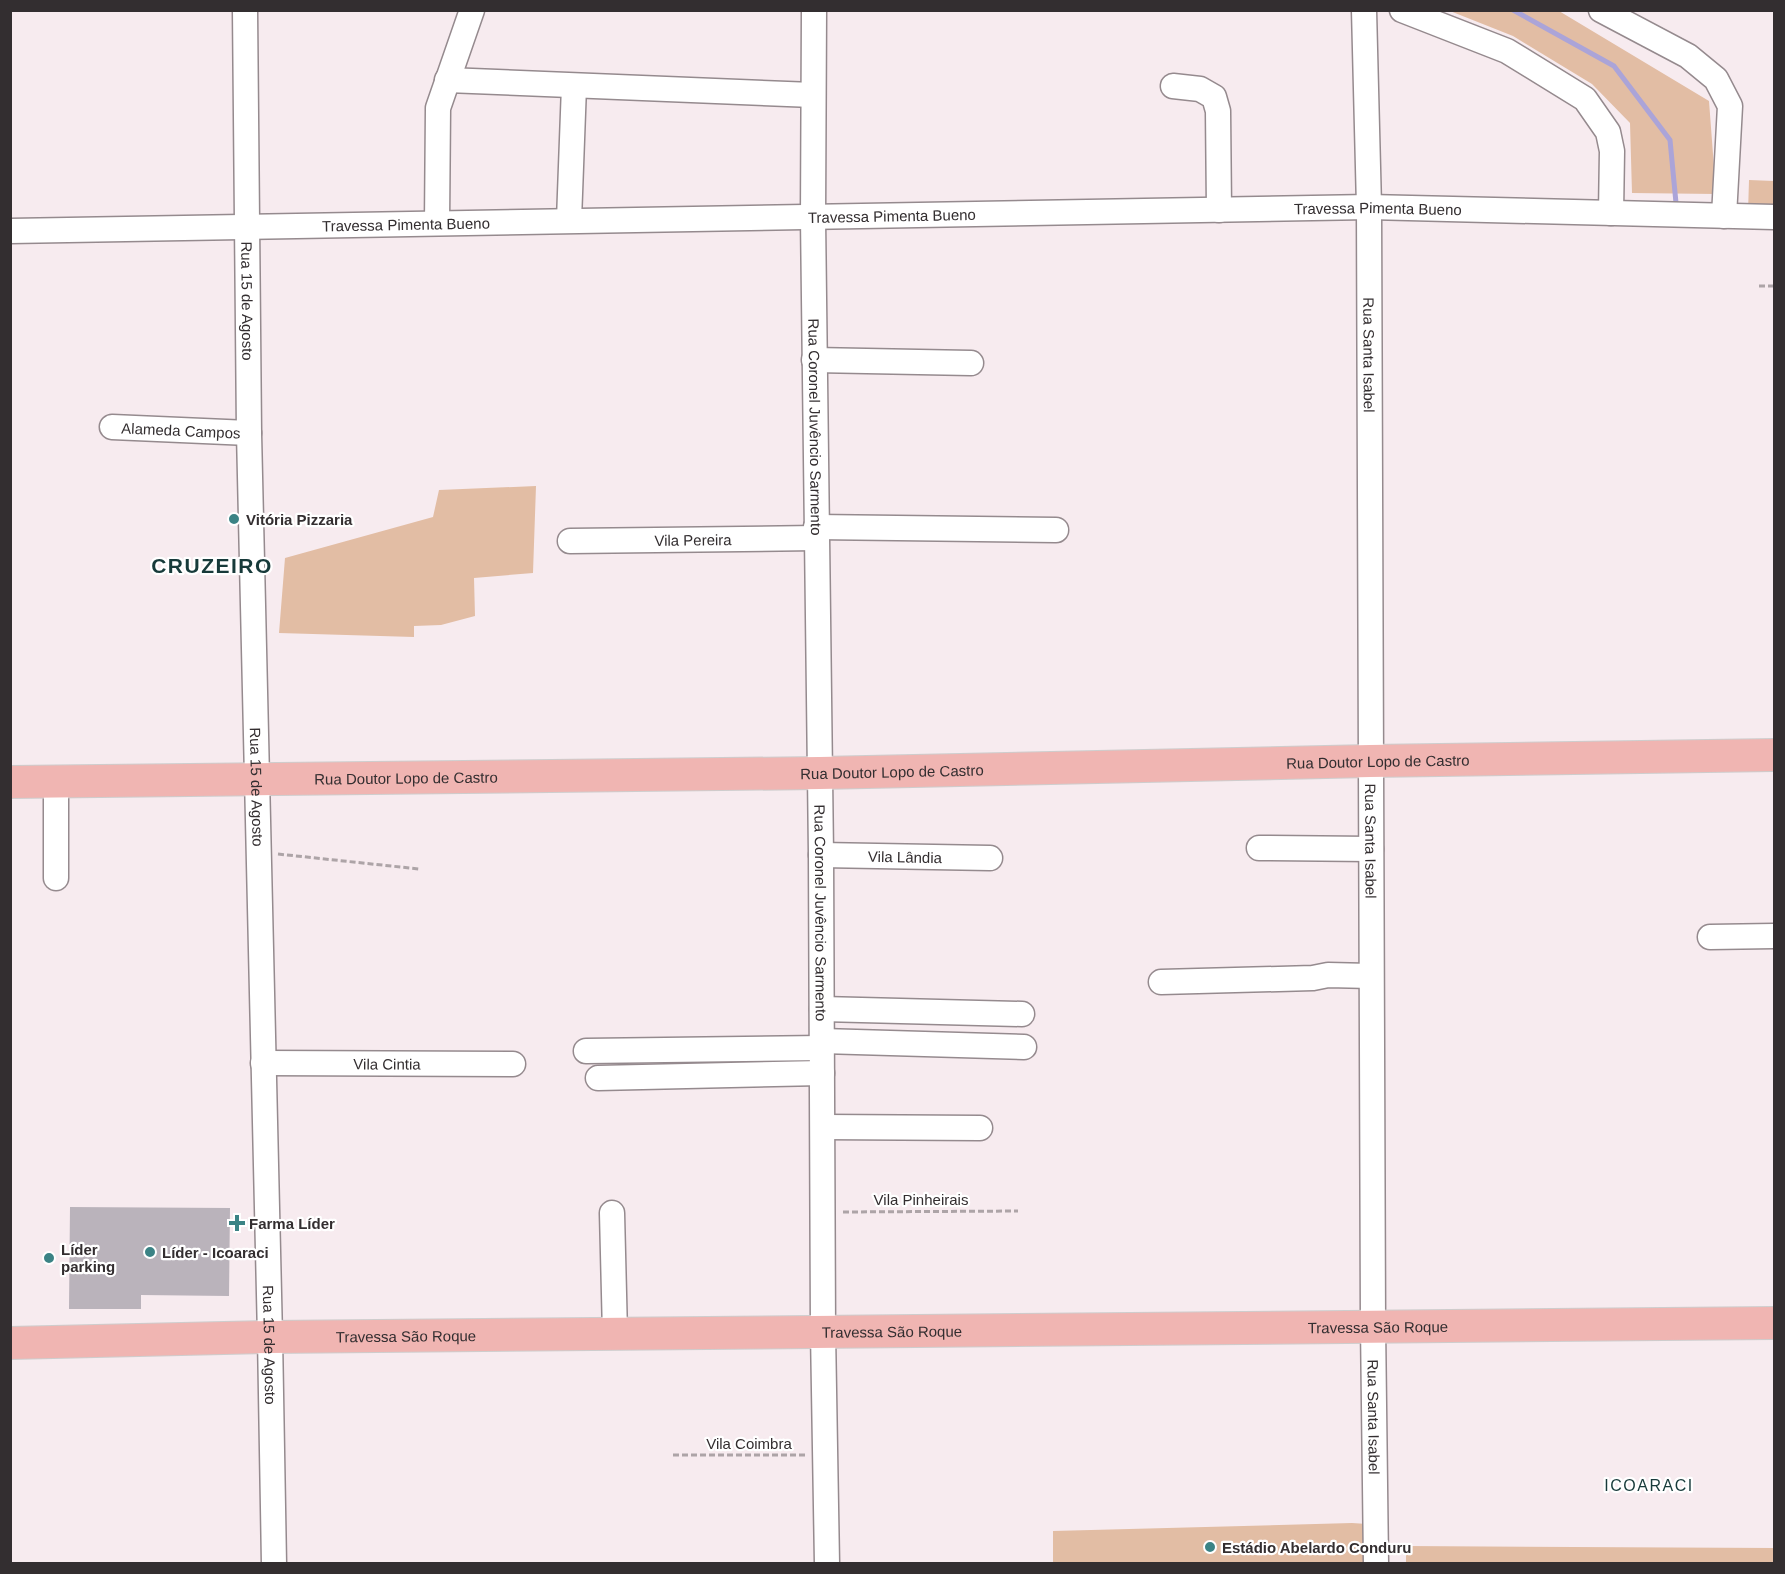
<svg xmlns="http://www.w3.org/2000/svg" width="1785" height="1574" font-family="Helvetica,sans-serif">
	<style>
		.green { fill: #e2bda4 }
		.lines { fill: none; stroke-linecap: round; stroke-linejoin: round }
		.stream { stroke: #aba4d8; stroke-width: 5 }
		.building { fill: #bab3bb }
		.minor-casing { stroke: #958a8e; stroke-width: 27 }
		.major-casing { stroke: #cecdcd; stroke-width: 34 }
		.path { stroke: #ada4a7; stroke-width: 3; stroke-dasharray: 6 3; stroke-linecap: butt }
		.minor { stroke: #fff; stroke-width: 24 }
		.major { stroke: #f0b5b2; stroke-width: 32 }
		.poi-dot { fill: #3b8385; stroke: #fff; stroke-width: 2 }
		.labels { text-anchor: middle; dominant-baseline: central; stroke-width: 4.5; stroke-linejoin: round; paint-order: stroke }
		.street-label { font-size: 15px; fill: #332e30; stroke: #fff }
		.poi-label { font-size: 15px; font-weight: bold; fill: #332e30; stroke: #fff; text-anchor: start }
		.neighbourhood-label { font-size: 16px; letter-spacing: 1.5px; fill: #173a3a; stroke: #fff }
		.district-label { font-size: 21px; font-weight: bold; letter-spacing: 1.5px; fill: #173a3a; stroke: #fff }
	</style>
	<rect width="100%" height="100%" fill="#f7ebef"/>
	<g class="green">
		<path d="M 1450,11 L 1559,11 L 1709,101 L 1716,194 L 1632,193 L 1630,123 L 1592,84 L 1513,36 Z"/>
		<path d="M 1749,180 L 1774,181 L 1774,212 L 1748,212 Z"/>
		<path d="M 536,486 L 533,573 L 474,578 L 475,616 L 441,625 L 414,626 L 414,637 L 279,633 L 285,558 L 433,517 L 439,490 Z"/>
		<path d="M 1352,1523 L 1367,1524 L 1368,1563 L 1053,1563 L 1053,1531 Z"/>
		<path d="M 1406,1546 L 1774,1548 L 1774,1563 L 1406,1564 Z"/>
	</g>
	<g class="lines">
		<path class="stream" d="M 1513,10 L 1614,66 L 1670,140 L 1676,203"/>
	</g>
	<path class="building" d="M 70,1207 L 230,1208 L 229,1296 L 141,1295 L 141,1309 L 69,1309 Z"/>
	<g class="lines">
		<defs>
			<g id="minor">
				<path id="s1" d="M 245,10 L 249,433 L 270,1337 L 274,1564"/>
				<path id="s2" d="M 814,10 L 813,218 L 821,855 L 823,1332 L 827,1564"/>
				<path id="s3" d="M 1364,10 L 1369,207 L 1373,1325 L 1376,1564"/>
				<path d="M 1402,10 L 1507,51 L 1585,99 L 1608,132 L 1612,151 L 1611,213"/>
				<path d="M 1601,10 L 1688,56 L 1716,79 L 1730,106 L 1724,216"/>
				<path d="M 447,80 L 813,95"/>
				<path d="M 1173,86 L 1200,89 L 1214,97 L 1218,111 L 1219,210"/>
				<path d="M 569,220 L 574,86"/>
				<path d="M 437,223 L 438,108 L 472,10"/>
				<path id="s4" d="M 10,231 L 1369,207 L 1774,217"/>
				<path d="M 814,360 L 971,363"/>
				<path id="s5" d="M 112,427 L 249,433"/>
				<path d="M 816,527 L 1056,530"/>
				<path id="s6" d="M 570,541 L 816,538"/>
				<path d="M 1259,848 L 1371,849"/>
				<path id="s7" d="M 821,855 L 990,858"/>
				<path d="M 56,878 L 56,782"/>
				<path d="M 1710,937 L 1774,936"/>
				<path d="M 1161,982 L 1313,978 L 1328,975 L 1371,976"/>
				<path d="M 822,1009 L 1022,1014"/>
				<path d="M 822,1041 L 1024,1047"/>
				<path d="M 586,1051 L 822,1048"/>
				<path id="s8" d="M 263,1063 L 513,1064"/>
				<path d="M 598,1078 L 822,1073"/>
				<path d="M 823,1127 L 980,1128"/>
				<path d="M 612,1213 L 615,1334"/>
			</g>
			<g id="major">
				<path id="s9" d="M 10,782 L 820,773 L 1370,761 L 1774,755"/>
				<path id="s10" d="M 10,1343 L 270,1337 L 1774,1323"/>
			</g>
		</defs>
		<use href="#minor" class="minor-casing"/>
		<use href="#major" class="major-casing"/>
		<g class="path">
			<path d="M 1759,286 L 1774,286"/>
			<path d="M 278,854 L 419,869"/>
			<path d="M 843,1212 L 1018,1211"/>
			<path d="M 673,1455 L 806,1455"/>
		</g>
		<use href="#minor" class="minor"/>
		<use href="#major" class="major"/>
	</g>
	<g class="poi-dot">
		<circle cx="234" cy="519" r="6"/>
		<path d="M234 1214h6v6h6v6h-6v6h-6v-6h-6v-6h6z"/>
		<circle cx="150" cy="1252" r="6"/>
		<circle cx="49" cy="1258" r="6"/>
		<circle cx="1210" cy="1547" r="6"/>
	</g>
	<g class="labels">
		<g class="street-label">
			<text stroke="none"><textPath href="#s4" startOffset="1368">Travessa Pimenta Bueno</textPath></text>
			<text stroke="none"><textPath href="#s4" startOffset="882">Travessa Pimenta Bueno</textPath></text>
			<text stroke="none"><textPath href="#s4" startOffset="396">Travessa Pimenta Bueno</textPath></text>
			<text stroke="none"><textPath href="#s1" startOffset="291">Rua 15 de Agosto</textPath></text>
			<text stroke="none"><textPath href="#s3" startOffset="345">Rua Santa Isabel</textPath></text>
			<text stroke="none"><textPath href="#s2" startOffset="417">Rua Coronel Juvêncio Sarmento</textPath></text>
			<text stroke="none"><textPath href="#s5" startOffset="69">Alameda Campos</textPath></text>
			<text stroke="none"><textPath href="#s6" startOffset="123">Vila Pereira</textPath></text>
			<text stroke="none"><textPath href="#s9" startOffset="1368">Rua Doutor Lopo de Castro</textPath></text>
			<text stroke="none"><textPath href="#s9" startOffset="882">Rua Doutor Lopo de Castro</textPath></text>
			<text stroke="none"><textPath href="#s9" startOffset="396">Rua Doutor Lopo de Castro</textPath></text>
			<text stroke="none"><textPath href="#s1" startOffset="777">Rua 15 de Agosto</textPath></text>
			<text stroke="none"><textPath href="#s3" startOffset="831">Rua Santa Isabel</textPath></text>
			<text stroke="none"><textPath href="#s7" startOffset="84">Vila Lândia</textPath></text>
			<text stroke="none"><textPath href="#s2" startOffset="903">Rua Coronel Juvêncio Sarmento</textPath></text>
			<text stroke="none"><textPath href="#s8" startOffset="124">Vila Cintia</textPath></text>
			<text x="921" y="1199">Vila Pinheirais</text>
			<text stroke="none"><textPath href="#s10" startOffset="1368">Travessa São Roque</textPath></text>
			<text stroke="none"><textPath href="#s10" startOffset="882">Travessa São Roque</textPath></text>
			<text stroke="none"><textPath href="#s10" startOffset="396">Travessa São Roque</textPath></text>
			<text stroke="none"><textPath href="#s1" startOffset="1335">Rua 15 de Agosto</textPath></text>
			<text stroke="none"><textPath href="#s3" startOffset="1407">Rua Santa Isabel</textPath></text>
			<text x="749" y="1443">Vila Coimbra</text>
		</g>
		<g class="poi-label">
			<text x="246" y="519">Vitória Pizzaria</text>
			<text x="249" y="1223">Farma Líder</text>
			<text x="61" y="1249">Líder<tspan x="61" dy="17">parking</tspan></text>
			<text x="162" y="1252">Líder - Icoaraci</text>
			<text x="1222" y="1547">Estádio Abelardo Conduru</text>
		</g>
		<g class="neighbourhood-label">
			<text x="1649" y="1485">ICOARACI</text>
		</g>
		<g class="district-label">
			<text x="212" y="565">CRUZEIRO</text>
		</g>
	</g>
	<rect width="1785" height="1574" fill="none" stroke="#332e30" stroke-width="24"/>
</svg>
